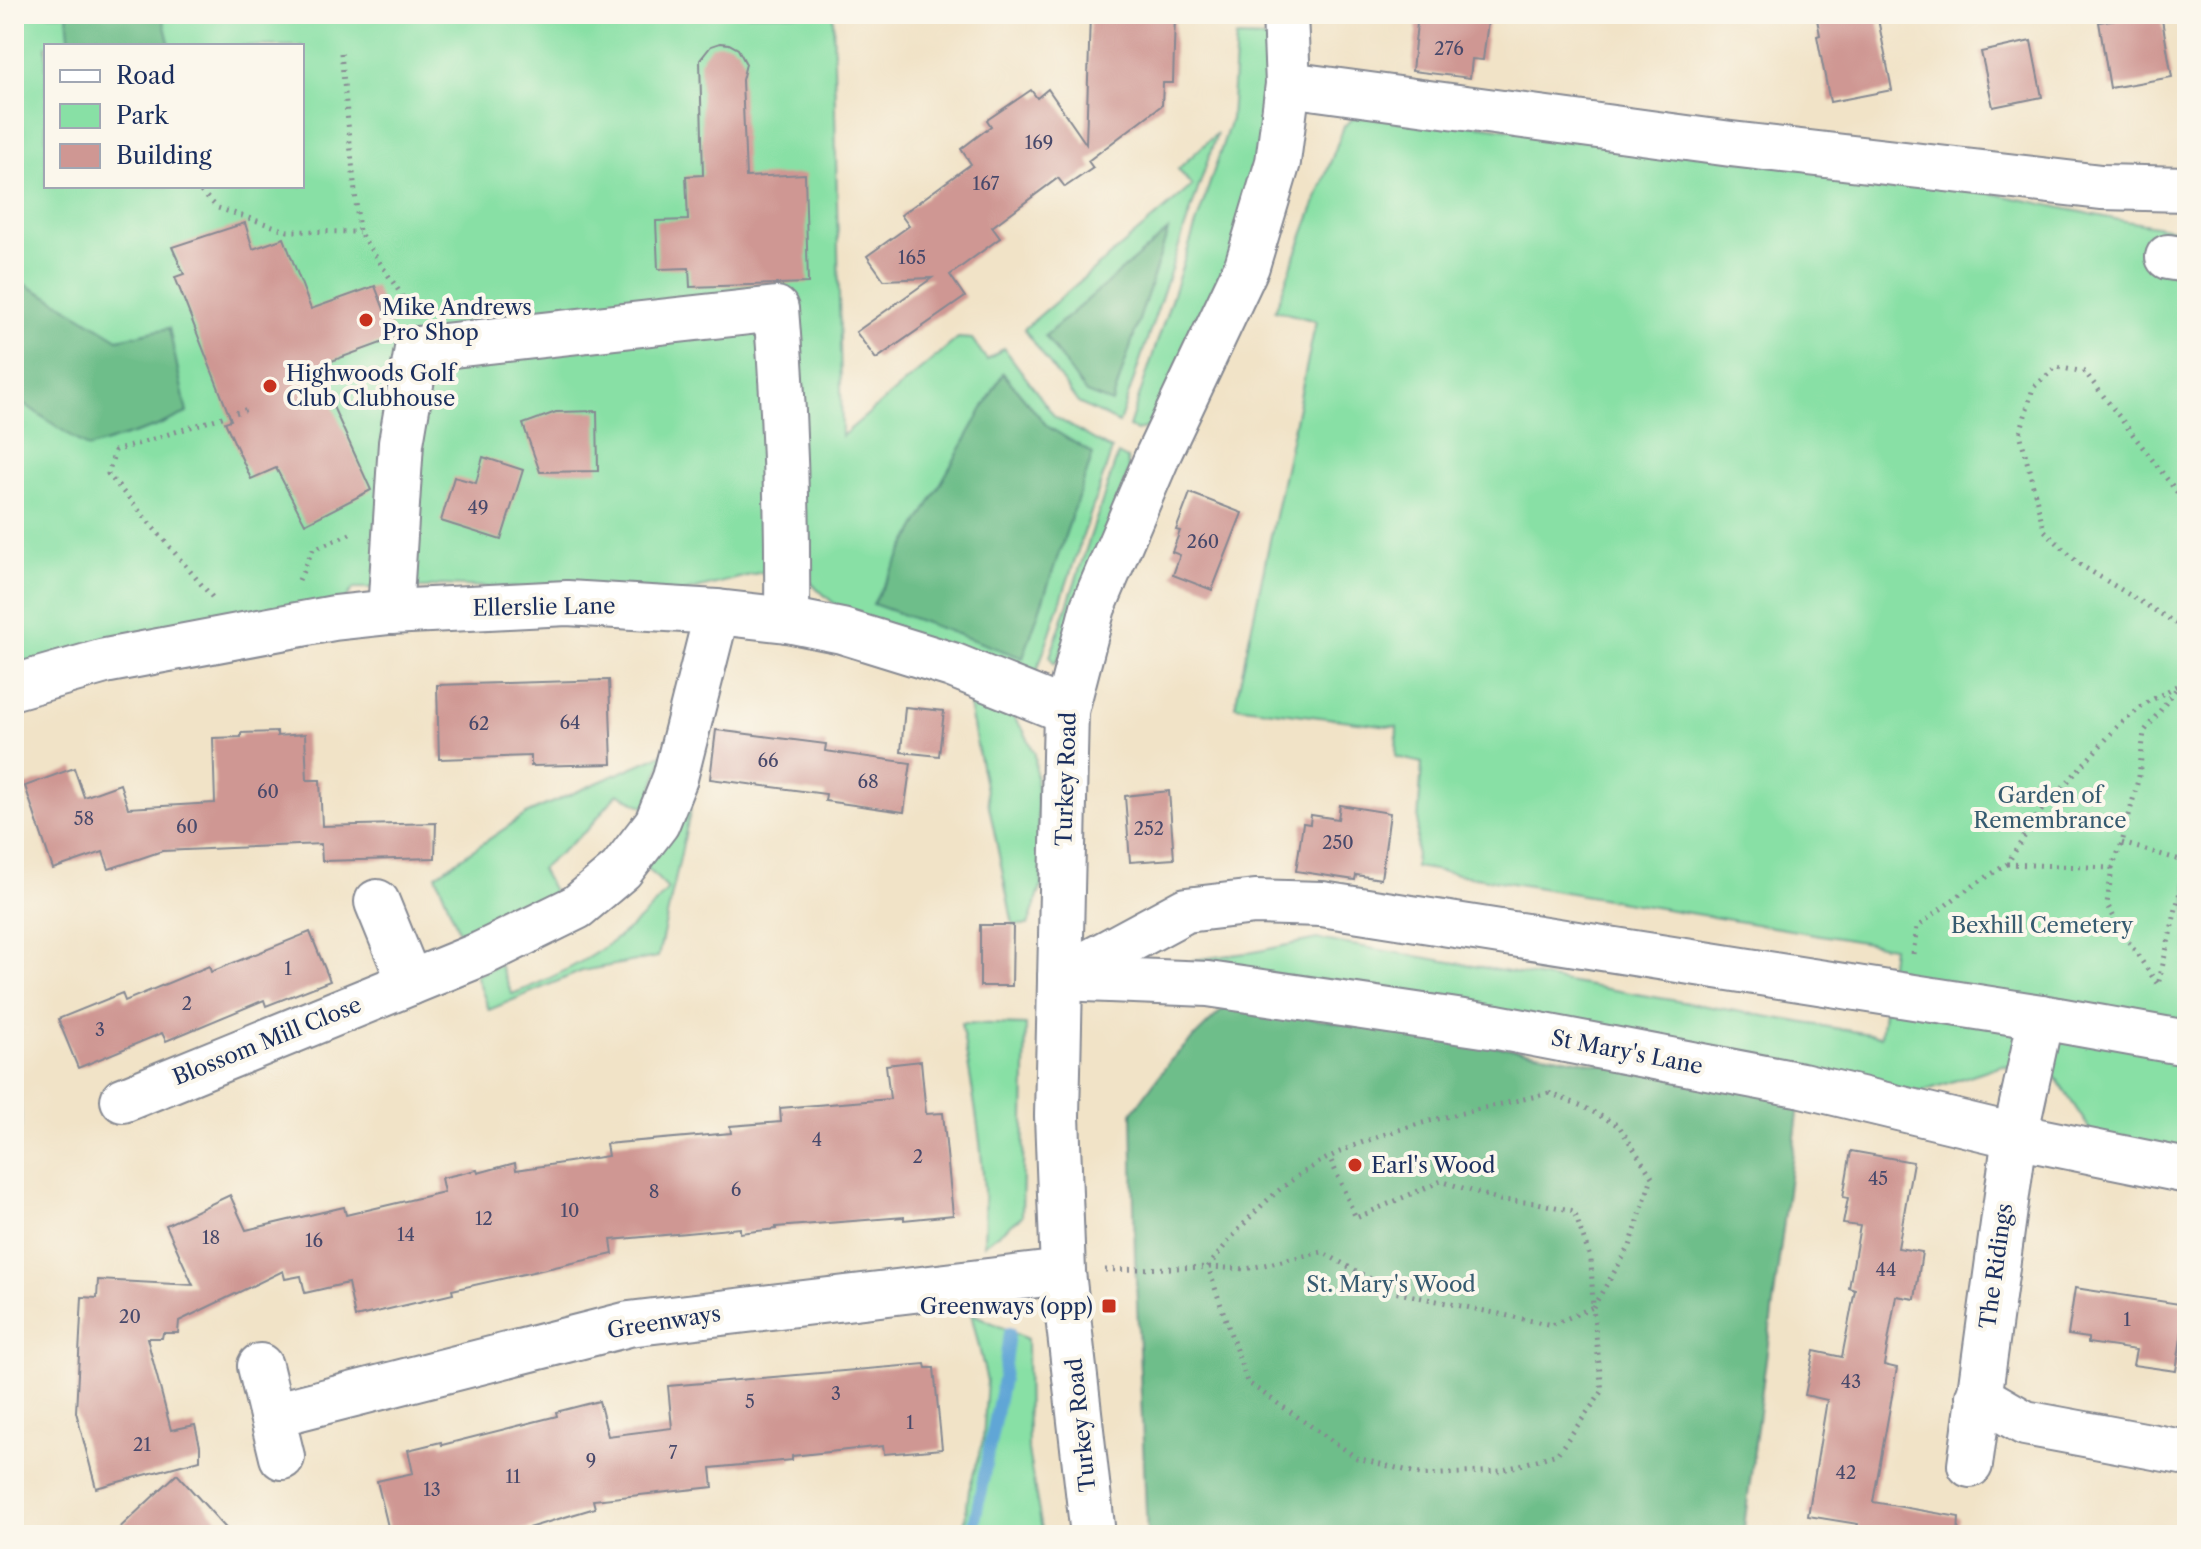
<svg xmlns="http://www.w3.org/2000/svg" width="2201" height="1549" font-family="'Libre Caslon Text',serif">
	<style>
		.green { fill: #88e0a5; stroke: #528882; stroke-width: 2; fill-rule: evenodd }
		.forest { fill: #6ebe8a; stroke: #447674; stroke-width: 2 }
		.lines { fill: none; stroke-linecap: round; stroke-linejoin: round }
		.stream { stroke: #61a6d6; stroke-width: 12 }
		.building { fill: #cf9793 }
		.minor-casing { stroke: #868992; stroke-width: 48 }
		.path { stroke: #868992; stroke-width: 5; stroke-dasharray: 2 6; stroke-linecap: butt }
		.minor { stroke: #fff; stroke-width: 44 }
		.poi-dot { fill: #c8321e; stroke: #fbf7ec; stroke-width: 3 }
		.labels { text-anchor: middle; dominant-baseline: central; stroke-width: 8; stroke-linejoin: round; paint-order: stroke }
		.number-label { font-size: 18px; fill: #48496b }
		.poi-label { font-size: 22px; fill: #1b2f5e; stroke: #fbf7ec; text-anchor: start }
		.street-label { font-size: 22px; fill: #1b2f5e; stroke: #fbf7ec }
		.park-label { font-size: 22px; fill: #365b70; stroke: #fbf7ec }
	</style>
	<rect width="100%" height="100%" fill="#fbf7ec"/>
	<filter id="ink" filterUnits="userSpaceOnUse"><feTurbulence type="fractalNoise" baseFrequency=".0125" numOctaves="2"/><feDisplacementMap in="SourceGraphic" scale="16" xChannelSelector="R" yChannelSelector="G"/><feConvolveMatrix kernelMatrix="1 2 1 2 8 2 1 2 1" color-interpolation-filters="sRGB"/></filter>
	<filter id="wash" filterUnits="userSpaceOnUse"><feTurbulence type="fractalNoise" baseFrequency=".006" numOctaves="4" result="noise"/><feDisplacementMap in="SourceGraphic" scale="32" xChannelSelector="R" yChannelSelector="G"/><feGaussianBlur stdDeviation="1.8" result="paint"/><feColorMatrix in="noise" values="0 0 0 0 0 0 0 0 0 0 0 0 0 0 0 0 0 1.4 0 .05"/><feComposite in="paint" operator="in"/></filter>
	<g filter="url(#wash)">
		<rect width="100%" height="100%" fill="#f1e3c7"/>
		<g class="green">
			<path d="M 14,14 L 833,14 L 842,436 L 958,338 L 972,339 L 987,360 L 1004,348 L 1055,417 L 1112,450 L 1036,674 L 1018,673 L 846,614 L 804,577 L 762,572 L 673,595 L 441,585 L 427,588 L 354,588 L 345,599 L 14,672 ZM 46,46 L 302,46 L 302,186 L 46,186 Z"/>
			<path d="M 1236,37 L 1268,38 L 1266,123 L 1230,263 L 1153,425 L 1137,431 L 1129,427 L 1231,119 Z"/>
			<path d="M 1363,110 L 1996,194 L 2119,220 L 2187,231 L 2187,1153 L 2093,1134 L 2056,1078 L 2002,1065 L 1918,1093 L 1221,971 L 1192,960 L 1254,952 L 1317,939 L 1881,1036 L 1892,947 L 1415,867 L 1422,763 L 1396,757 L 1397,727 L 1235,706 L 1316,321 L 1275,310 L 1344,126 Z"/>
			<path d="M 1217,133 L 1119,423 L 1078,403 L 1024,329 L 1192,186 L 1178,169 Z"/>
			<path d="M 1118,454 L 1127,459 L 1129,471 L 1058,660 L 1054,664 L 1050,657 Z"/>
			<path d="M 956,687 L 1005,706 L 1024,731 L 1035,754 L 1042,885 L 1028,925 L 1013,925 L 968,701 Z"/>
			<path d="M 665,753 L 646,808 L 618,793 L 588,829 L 541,869 L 557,898 L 463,941 L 436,875 L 528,813 Z"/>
			<path d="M 691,808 L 658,957 L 582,971 L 489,1010 L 476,975 L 500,965 L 512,994 C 570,972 629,938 668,889 L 646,867 Z"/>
			<path d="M 961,1023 L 1026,1025 L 1022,1216 L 984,1245 C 988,1168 974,1098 961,1023 Z"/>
			<path d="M 971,1313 L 1027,1339 L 1028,1451 L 1043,1535 L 963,1535 L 969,1490 L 983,1440 L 987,1381 Z"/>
		</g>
		<g class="forest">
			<path d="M 67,14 L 162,14 L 170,46 L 76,46 L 69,36 Z"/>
			<path d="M 1168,231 L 1112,403 L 1086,393 L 1045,336 Z"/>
			<path d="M 14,279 L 53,299 L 118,339 L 169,328 L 187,413 L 155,427 L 88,448 L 14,397 Z"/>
			<path d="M 1003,373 L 1047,426 L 1093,454 L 1023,658 L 873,604 Z"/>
			<path d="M 1226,1006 L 1492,1045 L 1800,1099 L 1743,1535 L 1147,1535 L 1135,1256 L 1132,1113 L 1170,1061 Z"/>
		</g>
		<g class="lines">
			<g class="stream">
				<path d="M 14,1089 L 16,1125"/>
				<path d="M 972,1535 L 1003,1379 L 1009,1333"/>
			</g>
		</g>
		<g id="blocks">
			<g class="building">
				<path d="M 1090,14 L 1175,14 L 1173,83 L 1163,83 L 1162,105 L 1088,161 L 1093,168 L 1065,187 L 1058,178 L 992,227 L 1000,238 L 950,275 L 965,297 L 876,359 L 856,332 L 932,278 L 884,280 L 867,256 L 909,226 L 901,215 L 971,164 L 961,149 L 991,126 L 987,120 L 1031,90 L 1037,98 L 1048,89 L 1086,144 Z"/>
				<path d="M 1418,14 L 1489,14 L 1483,60 L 1472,59 L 1470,78 L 1412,71 Z"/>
				<path d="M 1816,14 L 1877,14 L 1892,90 L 1830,102 L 1817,36 L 1820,35 Z"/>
				<path d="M 2146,14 L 2161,14 L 2172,77 L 2110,88 L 2099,22 Z"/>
				<path d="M 2031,41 L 2042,97 L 1993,107 L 1981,52 Z"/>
				<path d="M 720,43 L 729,44 L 738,49 L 746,64 L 742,80 L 746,177 L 805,174 L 808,283 L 690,287 L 689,268 L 658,269 L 656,221 L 688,220 L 686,176 L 703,175 L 700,60 L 711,46 Z"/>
				<path d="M 245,223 L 253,249 L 284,238 L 311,309 L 375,286 L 395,338 L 315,367 L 371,490 L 305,524 L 276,468 L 251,479 L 225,422 L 231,420 L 175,277 L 184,274 L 172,247 Z"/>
				<path d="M 597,411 L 598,471 L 540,472 L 523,424 L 556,412 Z"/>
				<path d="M 483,457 L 523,470 L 501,540 L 441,521 L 454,477 L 476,483 Z"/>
				<path d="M 1190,493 L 1242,513 L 1212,590 L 1173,575 L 1180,555 L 1172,552 L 1180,531 L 1176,530 Z"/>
				<path d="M 609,680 L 612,764 L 531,766 L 531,756 L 439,759 L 437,685 Z"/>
				<path d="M 905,707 L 944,711 L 939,756 L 901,752 Z"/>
				<path d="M 716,730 L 826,744 L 825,751 L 911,763 L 904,812 L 825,801 L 826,794 L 710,779 Z"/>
				<path d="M 277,732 L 277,736 L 305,734 L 307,780 L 320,780 L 322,826 L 436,823 L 435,858 L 322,861 L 321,844 L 162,851 L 109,869 L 103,852 L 53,869 L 25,786 L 74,768 L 84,797 L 120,784 L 128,808 L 215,803 L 213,738 L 241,737 L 241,733 Z"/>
				<path d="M 1169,791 L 1174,859 L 1130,862 L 1125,796 Z"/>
				<path d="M 1340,805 L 1390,813 L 1381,879 L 1356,875 L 1355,880 L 1296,871 L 1303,823 L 1310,824 L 1311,815 L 1338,819 Z"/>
				<path d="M 980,925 L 1013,925 L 1012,986 L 980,986 Z"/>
				<path d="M 310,932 L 330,981 L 266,1006 L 264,1000 L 166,1041 L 162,1033 L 78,1068 L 58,1019 L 122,993 L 125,1001 L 209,966 L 211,972 Z"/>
				<path d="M 921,1061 L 926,1114 L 943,1113 L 953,1215 L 904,1220 L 904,1217 L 776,1227 L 776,1229 L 740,1233 L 740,1228 L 611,1240 L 613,1254 L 452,1290 L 453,1294 L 355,1317 L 348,1283 L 305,1293 L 301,1276 L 285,1279 L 283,1271 L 179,1321 L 178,1333 L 163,1333 L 162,1338 L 147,1338 L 171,1430 L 195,1425 L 200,1446 L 200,1460 L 96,1488 L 76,1412 L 82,1297 L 97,1298 L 98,1280 L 193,1285 L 166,1225 L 230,1195 L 246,1230 L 344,1207 L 346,1215 L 444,1192 L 441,1178 L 477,1170 L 478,1173 L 515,1163 L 516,1170 L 608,1156 L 606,1144 L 731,1133 L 730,1126 L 781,1122 L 780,1108 L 890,1099 L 886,1065 Z"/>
				<path d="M 1851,1151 L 1913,1162 L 1898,1248 L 1922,1252 L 1915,1299 L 1896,1296 L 1884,1365 L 1897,1368 L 1873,1502 L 1959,1517 L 1958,1535 L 1856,1535 L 1858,1524 L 1808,1516 L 1827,1400 L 1805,1395 L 1814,1351 L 1842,1357 L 1855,1290 L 1849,1288 L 1860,1226 L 1843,1224 L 1848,1198 L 1843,1197 Z"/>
				<path d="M 2075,1288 L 2186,1305 L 2176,1371 L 2133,1365 L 2136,1350 L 2088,1343 L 2088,1338 L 2068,1335 Z"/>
				<path d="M 925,1364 L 926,1368 L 934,1368 L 942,1449 L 884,1454 L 883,1446 L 792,1456 L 792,1460 L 711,1468 L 713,1487 L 593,1500 L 595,1508 L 505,1535 L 390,1535 L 377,1481 L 413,1473 L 408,1450 L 441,1442 L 442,1445 L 557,1416 L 556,1412 L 599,1401 L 608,1436 L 672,1428 L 668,1386 Z"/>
				<path d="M 177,1474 L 232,1535 L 112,1535 Z"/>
			</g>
		</g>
	</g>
	<g filter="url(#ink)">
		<use href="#blocks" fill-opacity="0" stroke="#868992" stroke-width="2"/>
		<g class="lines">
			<defs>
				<g id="minor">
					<path d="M 1288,84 L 1731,144 L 2101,187 L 2187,189"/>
					<path d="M 2168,257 L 2187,260"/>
					<path d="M 390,612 L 401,443 L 417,349 L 776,309 C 785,413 788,516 787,620"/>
					<path d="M 14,687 L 105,661 L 334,618 L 390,612 L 567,603 L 717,612 L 787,620 L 842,631 L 952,665 L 1066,711"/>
					<path d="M 377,902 L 410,983"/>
					<path d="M 1060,978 L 1186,910 L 1255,902 L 1322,904 L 2041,1017 L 2187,1043"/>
					<path d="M 1060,978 L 1208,984 L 1497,1027 L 1802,1085 L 2015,1136 L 2187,1171"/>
					<path d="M 123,1100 L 481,954 L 577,907 L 621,870 L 657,823 L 675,778 L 717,612"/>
					<path d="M 260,1366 L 282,1457"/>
					<path d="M 1978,1396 L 2025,1423 L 2187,1453"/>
					<path d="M 272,1415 L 629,1324 L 1063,1272"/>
					<path d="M 1970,1465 L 2015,1136 L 2041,1017"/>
					<path d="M 1093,1535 L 1063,1272 L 1057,1116 L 1066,711 L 1093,607 L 1158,455 L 1247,266 L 1278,162 L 1288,84 L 1285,14"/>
				</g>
			</defs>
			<use href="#minor" class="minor-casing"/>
			<g class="path">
				<path d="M 341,53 L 359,232 L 401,294 L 406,310"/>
				<path d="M 195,186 L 218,208 L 288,231 L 359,232"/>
				<path d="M 2187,505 L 2085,372 L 2056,367 L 2033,388 L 2020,433 L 2044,530 L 2079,564 L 2187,630"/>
				<path d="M 299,580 L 313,549 L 350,534"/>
				<path d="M 212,597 L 108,474 L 115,451 L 251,408"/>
				<path d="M 2187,657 L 2180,684 L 2187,685"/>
				<path d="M 2122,843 L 2187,862"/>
				<path d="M 2007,864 L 2112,868 L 2122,843 L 2139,776 L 2144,732 L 2177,688"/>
				<path d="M 2112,868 L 2107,904 L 2120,929 L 2158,985 L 2187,862"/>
				<path d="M 1913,954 L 1917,927 L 1962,893 L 2007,864 L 2040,812 L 2119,725 L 2148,702 L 2180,684"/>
				<path d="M 1549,1093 L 1582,1106 L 1619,1126 L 1652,1177 L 1630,1246 L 1593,1307 L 1602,1392 L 1557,1454 L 1500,1471 L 1424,1475 L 1357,1458 L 1247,1382 L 1208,1267 C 1235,1232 1266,1196 1304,1172 C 1369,1128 1472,1112 1549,1093 Z"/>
				<path d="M 1105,1270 L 1208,1267 L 1246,1269 L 1322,1252 L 1394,1292 L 1552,1325 L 1593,1307 L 1591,1260 L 1574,1211 L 1537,1203 L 1500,1200 L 1441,1181 L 1356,1218 L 1329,1156"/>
			</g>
			<use href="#minor" class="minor"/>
		</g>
	</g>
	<g class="poi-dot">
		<circle cx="366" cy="320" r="8"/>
		<circle cx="270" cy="386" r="8"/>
		<circle cx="1355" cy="1165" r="8"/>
		<rect x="1101" y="1298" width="16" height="16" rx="4"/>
	</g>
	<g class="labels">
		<g class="number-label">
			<text x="1449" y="49">276</text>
			<text x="1039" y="143">169</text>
			<text x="986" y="184">167</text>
			<text x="912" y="258">165</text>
			<text x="478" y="508">49</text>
			<text x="1203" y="542">260</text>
			<text x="570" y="723">64</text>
			<text x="479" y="724">62</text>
			<text x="768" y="761">66</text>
			<text x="868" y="782">68</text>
			<text x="268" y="792">60</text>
			<text x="84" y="819">58</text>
			<text x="187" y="827">60</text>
			<text x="1149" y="829">252</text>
			<text x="1338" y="843">250</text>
			<text x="288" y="969">1</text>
			<text x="187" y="1004">2</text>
			<text x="100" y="1030">3</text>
			<text x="817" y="1140">4</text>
			<text x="918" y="1157">2</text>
			<text x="1878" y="1179">45</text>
			<text x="736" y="1190">6</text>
			<text x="654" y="1192">8</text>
			<text x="570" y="1211">10</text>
			<text x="484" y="1219">12</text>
			<text x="406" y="1235">14</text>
			<text x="211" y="1238">18</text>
			<text x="314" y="1241">16</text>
			<text x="1886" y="1270">44</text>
			<text x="130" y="1317">20</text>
			<text x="2127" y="1320">1</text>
			<text x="1851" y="1382">43</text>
			<text x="836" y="1394">3</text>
			<text x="750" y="1402">5</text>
			<text x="910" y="1423">1</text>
			<text x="142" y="1445">21</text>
			<text x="673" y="1453">7</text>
			<text x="591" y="1461">9</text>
			<text x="1846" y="1473">42</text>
			<text x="513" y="1477">11</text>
			<text x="432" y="1490">13</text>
		</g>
		<g class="poi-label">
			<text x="382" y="307">Mike Andrews<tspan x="382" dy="25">Pro Shop</tspan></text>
			<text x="286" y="373">Highwoods Golf<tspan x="286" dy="25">Club Clubhouse</tspan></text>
			<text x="1371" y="1165">Earl's Wood</text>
			<text x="1093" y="1306" text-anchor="end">Greenways (opp)</text>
		</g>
		<g class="street-label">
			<text transform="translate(544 607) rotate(-1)">Ellerslie Lane</text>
			<text transform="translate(1066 779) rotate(-88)">Turkey Road</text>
			<text transform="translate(267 1041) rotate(-22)">Blossom Mill Close</text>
			<text transform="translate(1627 1052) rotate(11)">St Mary's Lane</text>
			<text transform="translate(1996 1266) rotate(-82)">The Ridings</text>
			<text transform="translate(664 1322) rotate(-9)">Greenways</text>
			<text transform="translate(1081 1425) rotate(-96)">Turkey Road</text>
		</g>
		<g class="park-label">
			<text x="2050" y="795">Garden of<tspan x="2050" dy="25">Remembrance</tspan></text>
			<text x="2042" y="925">Bexhill Cemetery</text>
			<text x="1391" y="1284">St. Mary's Wood</text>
		</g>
	</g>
	<rect width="2201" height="1549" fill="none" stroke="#fbf7ec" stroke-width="48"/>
	<rect x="44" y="44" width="260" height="144" fill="#fbf7ec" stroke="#a1a7b3" stroke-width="2"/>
	<rect x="60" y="70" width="40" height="12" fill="#ffffff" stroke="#a1a7b3" stroke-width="2"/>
	<text x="116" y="84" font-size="24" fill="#1b2f5e">Road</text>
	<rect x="60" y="104" width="40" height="24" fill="#88e0a5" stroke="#a1a7b3" stroke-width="2"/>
	<text x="116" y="124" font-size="24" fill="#1b2f5e">Park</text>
	<rect x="60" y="144" width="40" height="24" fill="#cf9793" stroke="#a1a7b3" stroke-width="2"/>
	<text x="116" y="164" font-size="24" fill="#1b2f5e">Building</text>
</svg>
